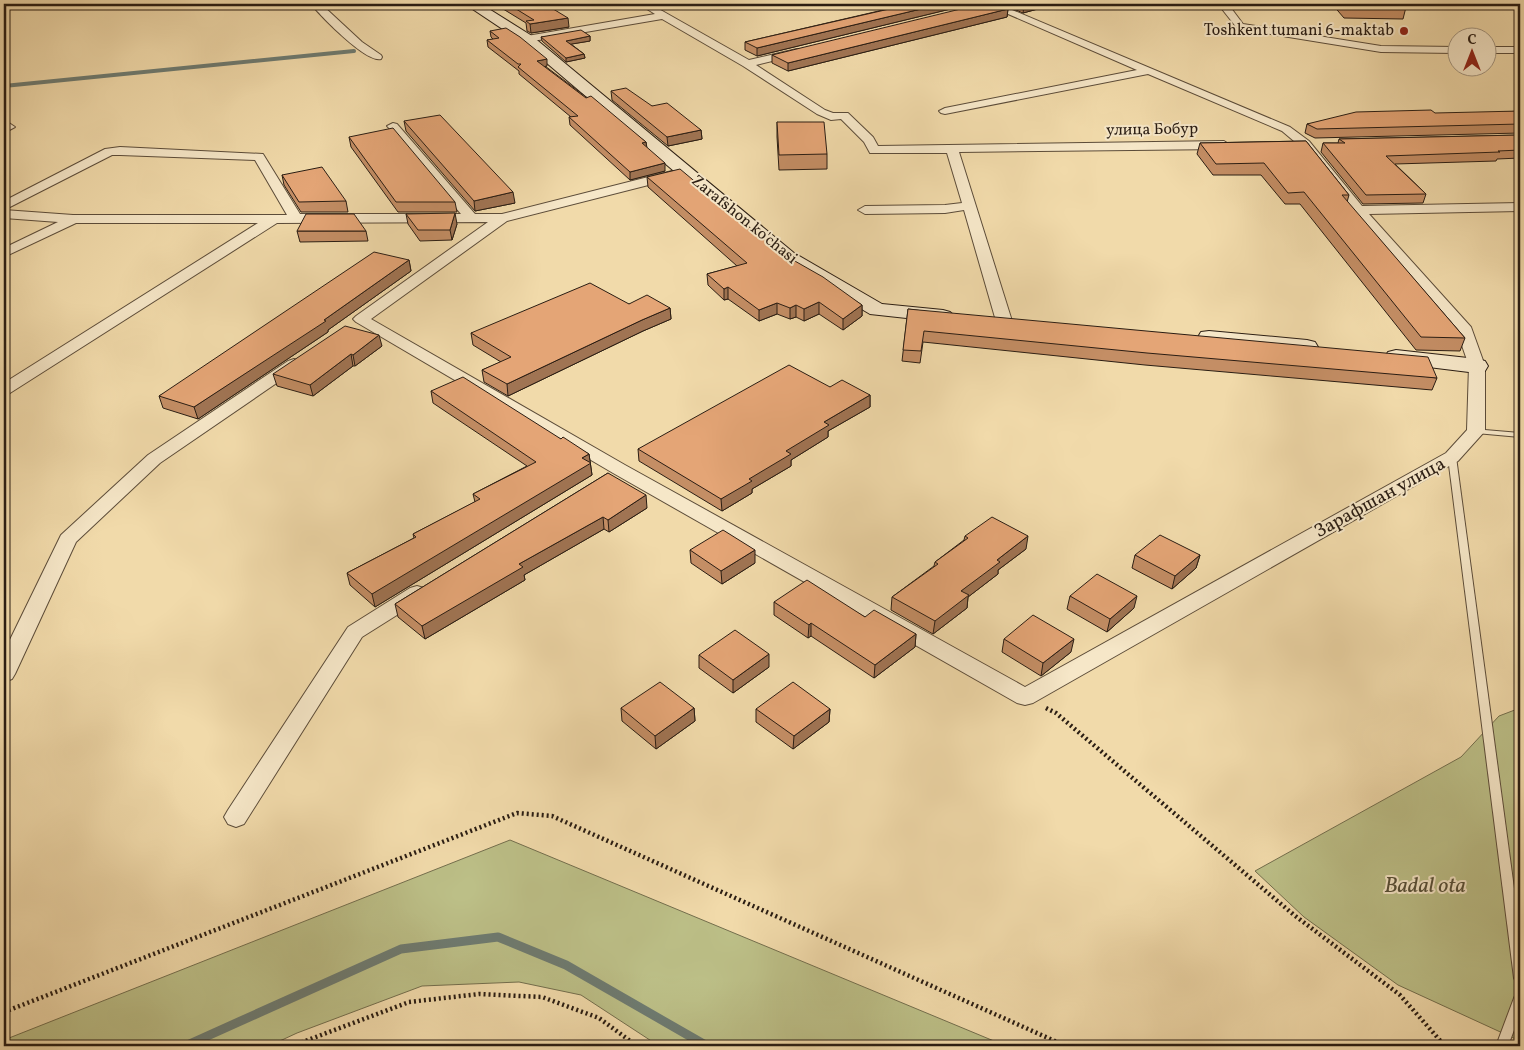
<svg xmlns="http://www.w3.org/2000/svg" width="1524" height="1050" font-family="Vollkorn,serif">
	<style>
		.green { fill: #bcbf87; stroke: #736e4d }
		.lines { fill: none; stroke-linecap: round; stroke-linejoin: round }
		.stream-far1 { stroke: #6e7b71; stroke-width: 4 }
		.stream { stroke: #6e7b71; stroke-width: 9 }
		.lane-casing { stroke: #5c4c39; stroke-width: 2 }
		.street-casing { stroke: #5c4c39; stroke-width: 2 }
		.secondary-casing { stroke: #2a1d13; stroke-width: 2 }
		.path { stroke: #2a1d13; stroke-width: 4.5; stroke-dasharray: 2 3; stroke-linecap: butt }
		.lane { fill: #f6e7c8; fill-rule: evenodd }
		.street { fill: #f6e7c8; fill-rule: evenodd }
		.secondary { fill: #f6e7c8; fill-rule: evenodd }
		.wall { fill: #c48e65; stroke: #2a1d13 }
		.shaded-wall { fill: #a07453; stroke: #2a1d13 }
		.building { fill: #e4a576; stroke: #2a1d13 }
		.poi-dot { fill: #8f2418; stroke: #f6e7c8; stroke-width: 2 }
		.labels { text-anchor: middle; dominant-baseline: central; stroke-width: 4; stroke-linejoin: round; paint-order: stroke }
		.far-poi-label { font-size: 16px; fill: #2a1d13; stroke: #f6e7c8; text-anchor: end }
		.far-street-label { font-size: 16px; fill: #2a1d13; stroke: #f6e7c8 }
		.street-label { font-size: 19px; fill: #2a1d13; stroke: #f6e7c8 }
		.near-park-label { font-size: 22px; font-style: italic; fill: #564e36; stroke: #f6e7c8 }
	</style>
	<rect width="100%" height="100%" fill="#f1daaa"/>
	<filter id="stains"><feTurbulence type="fractalNoise" baseFrequency=".004" numOctaves="4"/><feColorMatrix values="0 0 0 0 .2 0 0 0 0 .09 0 0 0 0 .02 0 0 0 .5 -.17"/></filter>
	<radialGradient id="worn" r=".72"><stop offset=".6" stop-color="#630" stop-opacity="0"/><stop offset="1" stop-color="#630" stop-opacity=".3"/></radialGradient>
	<g class="green">
		<path d="M 1520,708 L 1520,1041 L 1398,985 L 1304,917 L 1255,871 L 1461,757 L 1499,716 Z"/>
		<path d="M 510,840 L 1006,1046 L 659,1046 L 581,995 L 519,982 L 422,986 L 297,1033 L 269,1046 L 4,1046 L 4,1040 Z"/>
	</g>
	<g class="lines">
		<path class="stream-far1" d="M 4,86 L 354,51"/>
		<path class="stream" d="M 185,1046 L 401,949 L 498,937 L 566,965 L 707,1046"/>
		<defs>
			<g id="lane">
				<path d="M 1473,429 L 1520,433 L 1520,437 L 1476,433 L 1472,431 Z"/>
				<path d="M 1449,455 L 1452,455 L 1456,457 L 1520,933 L 1520,984 L 1516,982 L 1514,978 L 1448,457 Z"/>
				<path d="M 1520,992 L 1520,1014 L 1508,1046 L 1496,1046 L 1514,998 L 1516,994 Z"/>
			</g>
			<g id="street">
				<path d="M 311,4 L 321,4 L 362,42 L 381,55 L 382,57 L 381,59 C 366,63 321,16 311,4 Z"/>
				<path d="M 639,4 L 650,4 L 749,60 L 797,49 L 801,50 L 802,52 L 801,54 L 756,65 L 825,110 L 833,113 L 848,113 L 873,137 L 878,146 L 1224,141 L 1230,145 L 1224,149 L 959,152 L 1012,321 L 1009,324 L 999,324 L 996,321 L 964,210 L 945,213 L 865,214 L 858,210 L 865,206 L 945,205 L 962,203 L 947,153 L 870,153 L 864,142 L 841,119 L 831,120 L 817,114 L 743,66 L 662,19 L 527,42 L 522,39 L 527,36 L 655,14 Z"/>
				<path d="M 985,4 L 998,4 L 1290,127 L 1309,141 L 1362,206 L 1520,203 L 1520,211 L 1369,214 L 1471,327 L 1485,366 L 1485,431 L 1458,461 L 1033,703 L 1025,705 L 1017,703 L 613,473 L 356,322 L 353,319 L 356,316 L 488,222 L 277,223 L 10,393 L 4,395 L 4,383 L 258,223 L 76,223 L 4,257 L 4,248 L 58,222 L 4,218 L 4,210 L 73,215 L 287,215 L 255,160 L 120,155 L 112,155 L 4,210 L 4,201 L 105,149 L 120,147 L 263,154 L 300,214 L 461,214 L 389,128 L 387,126 L 393,123 L 397,124 L 475,214 L 502,214 L 672,171 L 676,172 L 678,175 L 676,178 L 507,221 L 371,319 L 625,465 L 1025,687 L 1446,453 L 1467,430 L 1469,366 L 1456,328 L 1353,213 L 1301,147 L 1282,131 L 1148,74 L 945,114 L 941,113 L 939,111 L 945,108 L 1137,70 Z"/>
				<path d="M 1218,4 L 1228,4 L 1243,24 L 1381,46 L 1456,47 L 1456,53 L 1381,52 L 1240,29 L 1237,28 Z"/>
				<rect x="1486" y="47" width="34" height="6"/>
				<path d="M 9,123 L 15,127 L 4,133 L 4,125 Z"/>
				<path d="M 294,359 L 300,361 L 302,364 L 300,367 L 160,463 L 76,542 L 15,674 L 12,679 L 4,682 L 4,652 L 61,535 L 148,455 L 288,361 Z"/>
				<path d="M 417,586 L 424,588 L 427,593 L 424,598 L 362,637 L 244,824 L 236,827 L 228,824 L 224,817 L 228,810 L 348,627 L 410,588 Z"/>
			</g>
			<g id="secondary">
				<path d="M 465,4 L 481,4 L 532,36 L 794,253 L 882,304 L 943,310 L 950,312 L 954,316 L 950,320 L 943,322 L 870,314 L 780,261 L 522,42 Z"/>
				<path d="M 1209,331 L 1307,340 L 1315,342 L 1318,347 L 1315,352 L 1307,354 L 1201,342 L 1198,337 L 1201,332 Z"/>
				<path d="M 1396,350 L 1477,359 L 1485,361 L 1488,366 L 1485,371 L 1477,373 L 1388,362 L 1385,357 L 1388,352 Z"/>
			</g>
		</defs>
		<use href="#lane" class="lane-casing"/>
		<use href="#street" class="street-casing"/>
		<use href="#secondary" class="secondary-casing"/>
		<g class="path">
			<path d="M 1046,708 L 1056,713 L 1294,915 L 1400,995 L 1445,1046"/>
			<path d="M 4,1012 L 517,813 L 552,816 L 1066,1046"/>
			<path d="M 292,1046 L 409,1002 L 479,994 L 542,997 L 599,1018 L 637,1046"/>
		</g>
		<use href="#lane" class="lane"/>
		<use href="#street" class="street"/>
		<use href="#secondary" class="secondary"/>
	</g>
	<g class="wall">
		<path d="M 495,4 L 545,4 L 569,27 L 531,33 L 527,31 L 526,23 Z"/>
		<path d="M 903,4 L 971,4 L 757,56 L 745,50 L 745,42 L 896,7 L 896,6 Z"/>
		<path d="M 1002,4 L 1046,4 L 1045,7 L 1023,13 Z"/>
		<path d="M 1332,4 L 1403,4 L 1406,7 L 1403,19 L 1344,18 Z"/>
		<path d="M 1008,9 L 1007,17 L 788,71 L 772,63 L 772,55 Z"/>
		<path d="M 490,31 L 547,66 L 545,66 L 646,142 L 647,148 L 665,171 L 630,180 L 570,125 L 569,117 L 571,117 L 519,74 L 519,71 L 488,47 L 487,40 L 493,39 L 491,37 Z"/>
		<path d="M 590,36 L 590,41 L 571,44 L 584,54 L 585,58 L 566,62 L 542,41 L 541,37 Z"/>
		<path d="M 611,91 L 652,106 L 701,130 L 702,139 L 668,146 L 612,100 Z"/>
		<path d="M 1520,111 L 1520,133 L 1315,138 L 1305,133 L 1307,124 Z"/>
		<path d="M 404,121 L 515,203 L 475,211 L 406,131 Z"/>
		<path d="M 777,122 L 827,154 L 827,169 L 779,170 L 777,137 Z"/>
		<path d="M 1520,135 L 1520,158 L 1497,159 L 1496,161 L 1395,164 L 1426,194 L 1423,203 L 1363,204 L 1321,152 L 1323,143 L 1338,143 L 1339,139 Z"/>
		<path d="M 349,137 L 455,202 L 457,212 L 398,212 L 351,147 Z"/>
		<path d="M 1306,141 L 1349,195 L 1347,202 L 1465,338 L 1460,351 L 1416,350 L 1300,204 L 1285,204 L 1261,175 L 1213,175 L 1197,154 L 1200,143 Z"/>
		<path d="M 282,175 L 346,201 L 348,212 L 301,212 L 284,185 Z"/>
		<path d="M 647,177 L 779,252 L 862,305 L 862,316 L 843,330 L 819,314 L 804,321 L 796,317 L 790,319 L 777,314 L 759,321 L 728,299 L 724,300 L 708,285 L 707,274 L 737,266 L 648,187 Z"/>
		<path d="M 406,214 L 457,224 L 452,240 L 420,241 L 408,224 Z"/>
		<path d="M 297,231 L 366,231 L 368,241 L 300,242 Z"/>
		<path d="M 409,260 L 411,271 L 328,330 L 328,332 L 198,419 L 163,408 L 159,396 Z"/>
		<path d="M 629,304 L 670,308 L 671,319 L 643,331 L 508,396 L 484,382 L 482,370 L 501,362 L 473,345 L 471,333 Z"/>
		<path d="M 908,309 L 1437,378 L 1432,390 L 1145,365 L 923,342 L 920,363 L 902,361 Z"/>
		<path d="M 382,346 L 355,366 L 353,366 L 313,396 L 277,386 L 273,374 Z"/>
		<path d="M 830,387 L 870,395 L 870,407 L 828,431 L 828,437 L 791,460 L 791,466 L 752,489 L 752,493 L 722,511 L 639,461 L 638,449 Z"/>
		<path d="M 431,391 L 561,439 L 589,454 L 592,475 L 375,607 L 350,585 L 347,573 L 414,538 L 413,534 L 475,502 L 473,494 L 527,466 L 433,403 Z"/>
		<path d="M 608,473 L 647,508 L 609,532 L 604,529 L 524,575 L 525,580 L 425,639 L 398,617 L 395,604 Z"/>
		<path d="M 965,536 L 1026,549 L 998,570 L 998,574 L 968,597 L 967,608 L 933,634 L 891,610 L 892,597 L 934,566 L 935,562 L 964,540 Z"/>
		<path d="M 690,550 L 755,563 L 722,584 L 691,563 Z"/>
		<path d="M 1135,555 L 1200,555 L 1196,568 L 1172,589 L 1132,568 Z"/>
		<path d="M 1070,596 L 1134,608 L 1107,632 L 1067,609 Z"/>
		<path d="M 774,602 L 865,617 L 916,634 L 915,647 L 874,678 L 811,636 L 808,638 L 774,615 Z"/>
		<path d="M 1004,639 L 1071,652 L 1041,676 L 1002,652 Z"/>
		<path d="M 699,655 L 769,667 L 733,693 L 699,668 Z"/>
		<path d="M 621,708 L 694,708 L 695,721 L 656,749 L 622,721 Z"/>
		<path d="M 756,709 L 830,709 L 829,722 L 793,749 L 756,722 Z"/>
	</g>
	<g class="shaded-wall">
		<path d="M 942,4 L 971,4 L 757,56 L 757,48 Z"/>
		<path d="M 1031,4 L 1046,4 L 1045,7 L 1023,13 L 1024,5 Z"/>
		<path d="M 1008,9 L 1007,17 L 788,71 L 788,63 Z"/>
		<path d="M 568,18 L 569,27 L 531,33 L 530,24 Z"/>
		<path d="M 590,36 L 590,41 L 566,45 L 566,41 Z"/>
		<path d="M 584,54 L 585,58 L 566,62 L 566,58 Z"/>
		<path d="M 547,59 L 547,66 L 538,68 L 537,61 Z"/>
		<path d="M 701,130 L 702,139 L 668,146 L 667,137 Z"/>
		<path d="M 646,142 L 647,150 L 642,143 Z"/>
		<path d="M 665,163 L 665,171 L 630,180 L 630,172 Z"/>
		<path d="M 513,192 L 515,203 L 475,211 L 474,201 Z"/>
		<path d="M 455,213 L 457,224 L 452,240 L 450,230 Z"/>
		<path d="M 409,260 L 411,271 L 328,330 L 328,332 L 198,419 L 194,407 L 324,320 Z"/>
		<path d="M 728,287 L 728,299 L 724,300 L 724,289 Z"/>
		<path d="M 819,302 L 819,314 L 804,321 L 804,309 Z"/>
		<path d="M 777,303 L 777,314 L 759,321 L 759,310 Z"/>
		<path d="M 796,305 L 796,317 L 790,319 L 790,308 Z"/>
		<path d="M 862,305 L 862,316 L 843,330 L 843,319 Z"/>
		<path d="M 670,308 L 671,319 L 643,331 L 508,396 L 507,384 L 642,320 Z"/>
		<path d="M 379,335 L 382,346 L 355,366 L 353,355 Z"/>
		<path d="M 351,354 L 353,366 L 313,396 L 310,385 Z"/>
		<path d="M 870,395 L 870,407 L 828,431 L 828,437 L 791,460 L 791,466 L 752,489 L 752,493 L 722,511 L 721,499 L 824,422 Z"/>
		<path d="M 589,454 L 592,475 L 375,607 L 372,594 L 582,458 Z"/>
		<path d="M 646,495 L 647,508 L 609,532 L 608,520 Z"/>
		<path d="M 603,517 L 604,529 L 524,575 L 525,580 L 425,639 L 422,626 L 519,564 Z"/>
		<path d="M 1028,536 L 1026,549 L 998,570 L 998,574 L 968,597 L 967,608 L 933,634 L 935,621 L 961,591 L 997,560 Z"/>
		<path d="M 755,550 L 755,563 L 722,584 L 721,571 Z"/>
		<path d="M 1200,555 L 1196,568 L 1172,589 L 1175,576 Z"/>
		<path d="M 1137,596 L 1134,608 L 1107,632 L 1110,619 Z"/>
		<path d="M 811,623 L 811,636 L 808,638 L 809,625 Z"/>
		<path d="M 916,634 L 915,647 L 874,678 L 875,665 Z"/>
		<path d="M 1074,639 L 1071,652 L 1041,676 L 1043,663 Z"/>
		<path d="M 769,654 L 769,667 L 733,693 L 733,680 Z"/>
		<path d="M 694,708 L 695,721 L 656,749 L 655,736 Z"/>
		<path d="M 830,709 L 829,722 L 793,749 L 794,736 Z"/>
	</g>
	<g class="building">
		<path d="M 508,4 L 545,4 L 568,18 L 530,24 L 526,21 L 534,20 Z"/>
		<path d="M 903,4 L 942,4 L 757,48 L 745,42 L 898,7 L 896,6 Z"/>
		<path d="M 981,4 L 995,4 L 1008,9 L 788,63 L 772,55 Z"/>
		<path d="M 1020,4 L 1031,4 L 1024,5 Z"/>
		<path d="M 1346,4 L 1403,4 L 1406,7 L 1348,6 Z"/>
		<path d="M 506,28 L 520,37 L 547,59 L 537,61 L 586,98 L 591,96 L 646,142 L 642,143 L 665,163 L 630,172 L 569,117 L 578,116 L 518,67 L 521,64 L 518,64 L 487,40 L 499,38 L 490,31 Z"/>
		<path d="M 581,30 L 590,36 L 566,41 L 584,54 L 566,58 L 541,37 Z"/>
		<path d="M 626,88 L 652,106 L 667,103 L 701,130 L 667,137 L 611,91 Z"/>
		<path d="M 1431,110 L 1435,113 L 1520,111 L 1520,124 L 1317,129 L 1307,124 L 1356,112 Z"/>
		<path d="M 440,115 L 513,192 L 474,201 L 404,121 Z"/>
		<path d="M 777,122 L 824,122 L 827,154 L 779,155 Z"/>
		<path d="M 393,128 L 455,202 L 396,202 L 349,137 Z"/>
		<path d="M 1520,135 L 1520,150 L 1498,151 L 1500,152 L 1386,156 L 1426,194 L 1366,195 L 1323,143 L 1345,143 L 1339,139 Z"/>
		<path d="M 1306,141 L 1349,195 L 1342,195 L 1465,338 L 1421,337 L 1304,192 L 1288,193 L 1264,163 L 1216,164 L 1200,143 Z"/>
		<path d="M 322,167 L 346,201 L 299,202 L 282,175 Z"/>
		<path d="M 680,169 L 779,252 L 823,277 L 862,305 L 843,319 L 819,302 L 804,309 L 796,305 L 790,308 L 777,303 L 759,310 L 728,287 L 724,289 L 707,274 L 747,263 L 647,177 Z"/>
		<path d="M 455,213 L 450,230 L 418,230 L 406,214 Z"/>
		<path d="M 306,214 L 354,214 L 366,231 L 297,231 Z"/>
		<path d="M 374,252 L 409,260 L 324,320 L 326,321 L 194,407 L 159,396 Z"/>
		<path d="M 590,283 L 629,304 L 647,295 L 670,308 L 642,320 L 507,384 L 482,370 L 511,357 L 471,333 Z"/>
		<path d="M 908,309 L 1428,357 L 1437,378 L 1147,353 L 924,331 L 921,351 L 903,350 Z"/>
		<path d="M 345,326 L 379,335 L 353,355 L 351,354 L 310,385 L 273,374 Z"/>
		<path d="M 789,365 L 830,387 L 842,380 L 870,395 L 824,422 L 829,425 L 786,451 L 791,454 L 749,479 L 752,481 L 721,499 L 638,449 Z"/>
		<path d="M 463,377 L 561,439 L 563,437 L 589,454 L 582,458 L 591,463 L 372,594 L 347,573 L 416,537 L 413,534 L 480,499 L 473,494 L 536,462 L 431,391 Z"/>
		<path d="M 608,473 L 646,495 L 608,520 L 603,517 L 519,564 L 523,567 L 422,626 L 395,604 Z"/>
		<path d="M 992,517 L 1028,536 L 997,560 L 1000,562 L 961,591 L 969,595 L 935,621 L 892,597 L 938,564 L 935,562 L 968,538 L 965,536 Z"/>
		<path d="M 723,530 L 755,550 L 721,571 L 690,550 Z"/>
		<path d="M 1160,535 L 1200,555 L 1175,576 L 1135,555 Z"/>
		<path d="M 1097,574 L 1137,596 L 1110,619 L 1070,596 Z"/>
		<path d="M 807,580 L 865,617 L 874,610 L 916,634 L 875,665 L 811,623 L 809,625 L 774,602 Z"/>
		<path d="M 1033,615 L 1074,639 L 1043,663 L 1004,639 Z"/>
		<path d="M 735,630 L 769,654 L 733,680 L 699,655 Z"/>
		<path d="M 660,682 L 694,708 L 655,736 L 621,708 Z"/>
		<path d="M 793,682 L 830,709 L 794,736 L 756,709 Z"/>
	</g>
	<circle class="poi-dot" cx="1404" cy="31" r="5"/>
	<g class="labels">
		<g class="far-poi-label">
			<text x="1394" y="31">Toshkent tumani 6-maktab</text>
		</g>
		<g class="far-street-label">
			<text transform="translate(1152 130) rotate(-1)">улица Бобур</text>
			<text transform="translate(744 220) rotate(39)">Zarafshon ko'chasi</text>
		</g>
		<g class="street-label">
			<text transform="translate(1380 498) rotate(-29)">Зарафшан улица</text>
		</g>
		<g class="near-park-label">
			<text x="1425" y="886">Badal ota</text>
		</g>
	</g>
	<rect width="1524" height="1050" fill="none" stroke="#f1daaa" stroke-width="20"/>
	<rect x="5" y="5" width="1514" height="1040" fill="none" stroke="#2a1d13" stroke-width="2.5"/>
	<rect x="10" y="10" width="1504" height="1030" fill="none" stroke="#2a1d13"/>
	<g transform="translate(1472 52)"><circle r="24" fill="#f6e7c8" stroke="#a49680"/>
	<path d="M0-4L9 19L0 12L-9 19Z" fill="#8f2418"/>
	<text y="-8" font-size="14" font-weight="bold" text-anchor="middle" fill="#2a1d13">С</text>
	</g>
	<rect width="100%" height="100%" filter="url(#stains)"/>
	<rect width="100%" height="100%" fill="url(#worn)"/>
</svg>
